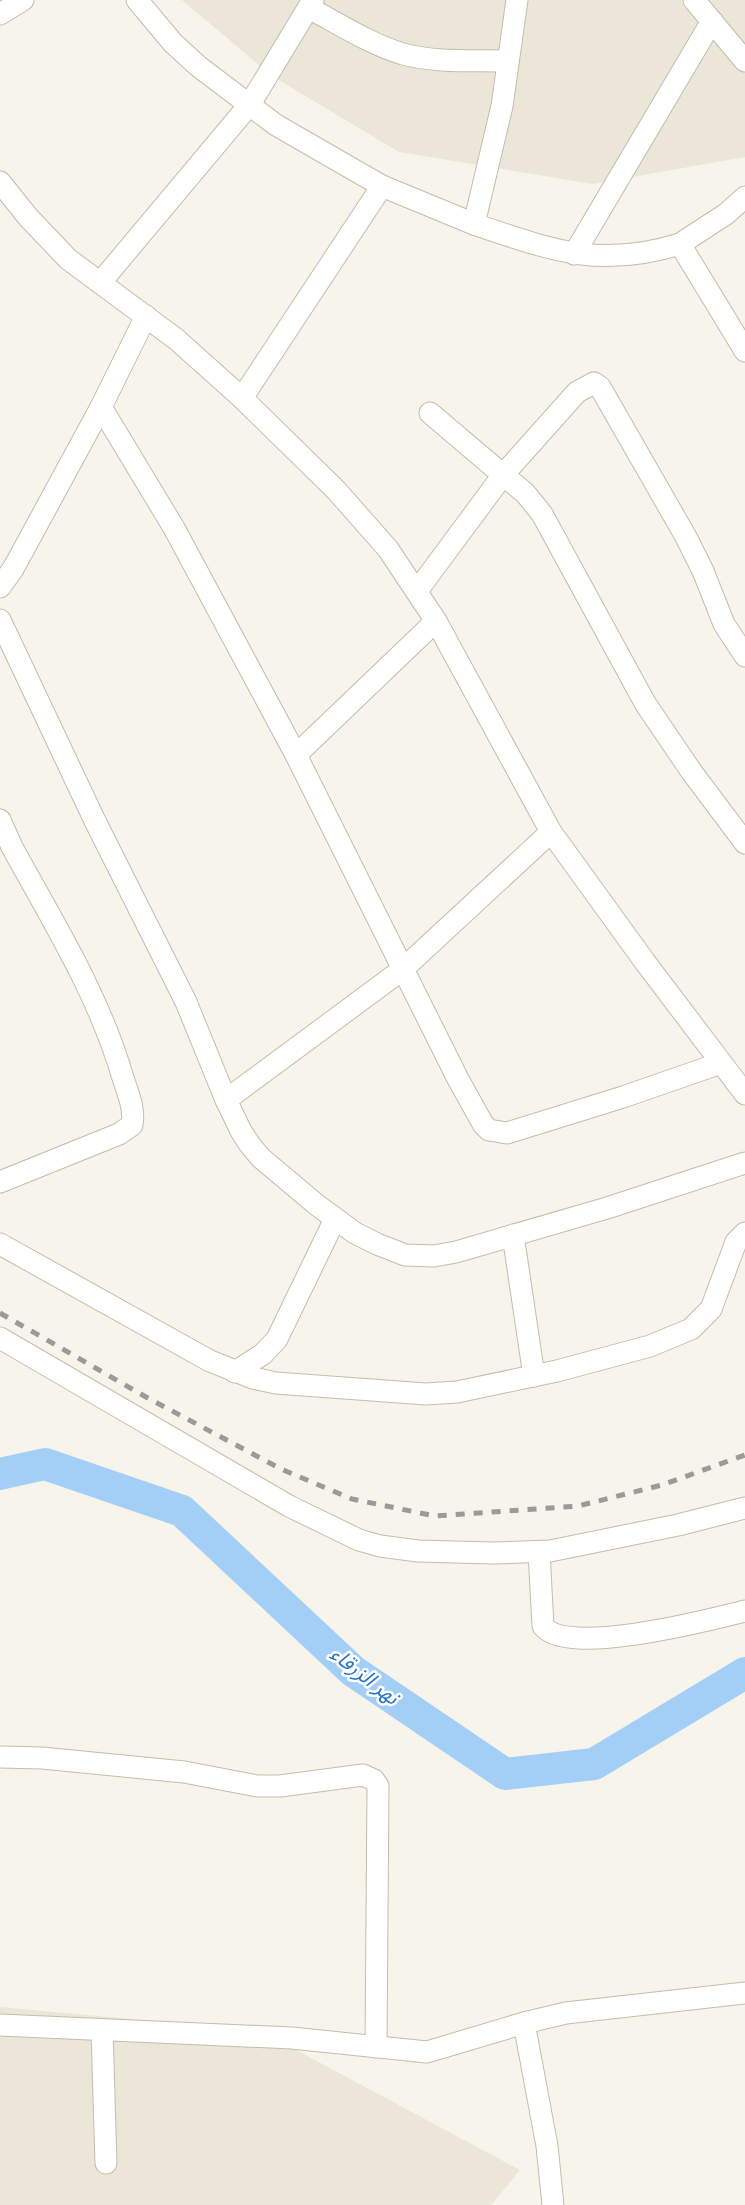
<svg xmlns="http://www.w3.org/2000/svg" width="745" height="2205" font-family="'Public Sans','Noto Sans Arabic',sans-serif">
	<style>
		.residential { fill: #ebe6d8 }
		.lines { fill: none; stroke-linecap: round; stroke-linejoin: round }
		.river { stroke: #a3cff7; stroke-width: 32 }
		.minor-casing { stroke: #c3bdac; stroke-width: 23 }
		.minor { stroke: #fff; stroke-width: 21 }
		.rail { stroke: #9a9a9a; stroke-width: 5; stroke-dasharray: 9 9; stroke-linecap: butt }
		.labels { text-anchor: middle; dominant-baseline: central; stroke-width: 5; stroke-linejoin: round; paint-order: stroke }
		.water-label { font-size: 21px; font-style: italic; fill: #2575c3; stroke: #fff }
	</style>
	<rect width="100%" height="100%" fill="#f6f4eb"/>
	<g class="residential">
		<path d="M 182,0 L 745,0 L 745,157 L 593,184 L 399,152 L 272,76 Z"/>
		<path d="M 0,2007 L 261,2031 L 520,2170 L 491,2205 L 0,2205 Z"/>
	</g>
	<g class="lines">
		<path class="river" d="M 0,1474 L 45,1464 L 182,1511 L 353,1671 L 505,1774 L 594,1764 L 745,1673"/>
		<defs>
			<g id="minor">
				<path d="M 137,0 L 173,43 L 198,66 L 276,125 L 382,186 L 474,224"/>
				<path d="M 517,0 L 502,106 L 474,224 C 551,250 599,269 680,244"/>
				<path d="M 694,0 L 745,61"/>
				<path d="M 309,8 C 339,24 370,44 403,54 C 437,63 473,60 508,61"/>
				<path d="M 0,14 L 23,0"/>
				<path d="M 0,182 L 28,217 L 68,259 L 176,339 L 242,398 L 336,490 L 388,549 L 436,621 L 551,832 L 645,962 L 745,1094"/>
				<path d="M 745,197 L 726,214 L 680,244 L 745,351"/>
				<path d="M 574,254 L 712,21"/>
				<path d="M 100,283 L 250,104 L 313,0"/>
				<path d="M 242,398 L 382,186"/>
				<path d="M 101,407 L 174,528 L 296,755 L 458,1079 L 483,1124 L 489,1130 L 507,1133 L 623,1097 L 721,1063"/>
				<path d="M 430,413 L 503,475 L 577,392 L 594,383 L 600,387 L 686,537 L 703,571 L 724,624 L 745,656"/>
				<path d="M 0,587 L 13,569 L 101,407 L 146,316"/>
				<path d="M 417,591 L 503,475 L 525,493 L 542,514 L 645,703 L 691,771 L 745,843"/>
				<path d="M 0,620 L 95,821 L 186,1002 L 226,1100 L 241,1131 L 250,1145 L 261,1158 L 317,1205 L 355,1233 L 377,1244 L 405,1255 L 434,1256 L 456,1252 L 607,1208 L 745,1163"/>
				<path d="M 296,755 L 436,621"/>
				<path d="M 0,820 L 12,847 C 53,922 99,995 123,1078 C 128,1093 135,1109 132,1125 L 119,1134 L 0,1182"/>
				<path d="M 226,1100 L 403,969 L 551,832"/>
				<path d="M 513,1235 L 534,1376"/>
				<path d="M 0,1244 L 210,1361 L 253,1378 L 276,1383 L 426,1394 L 457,1392 L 557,1371 L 650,1346 L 691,1329 L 711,1309 L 736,1242 L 745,1233"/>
				<path d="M 0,1338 L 289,1506 L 359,1540 L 380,1546 L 418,1551 L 493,1553 L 550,1551 L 678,1525 L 745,1508"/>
				<path d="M 235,1372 L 263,1354 L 277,1339 L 335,1219"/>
				<path d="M 539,1552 L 543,1626 C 566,1657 709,1620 745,1611"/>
				<path d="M 0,1757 L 42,1758 L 184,1772 L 257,1786 L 280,1786 L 363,1775 L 374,1780 L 378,1786 L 376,2047"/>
				<path d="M 524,2023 L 547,2146 L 553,2205"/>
				<path d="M 0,2025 L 292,2038 L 427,2052 L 524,2023 L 566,2013 L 745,1993"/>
				<path d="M 102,2031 L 106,2163"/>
			</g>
		</defs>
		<use href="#minor" class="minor-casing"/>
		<use href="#minor" class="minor"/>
		<path class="rail" d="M 0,1313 L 146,1397 L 281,1469 L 352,1499 L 435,1516 L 578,1506 L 662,1485 L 745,1455"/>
	</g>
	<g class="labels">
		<g class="water-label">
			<text transform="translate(365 1675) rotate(38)">نهر الزرقاء</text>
		</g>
	</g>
</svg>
